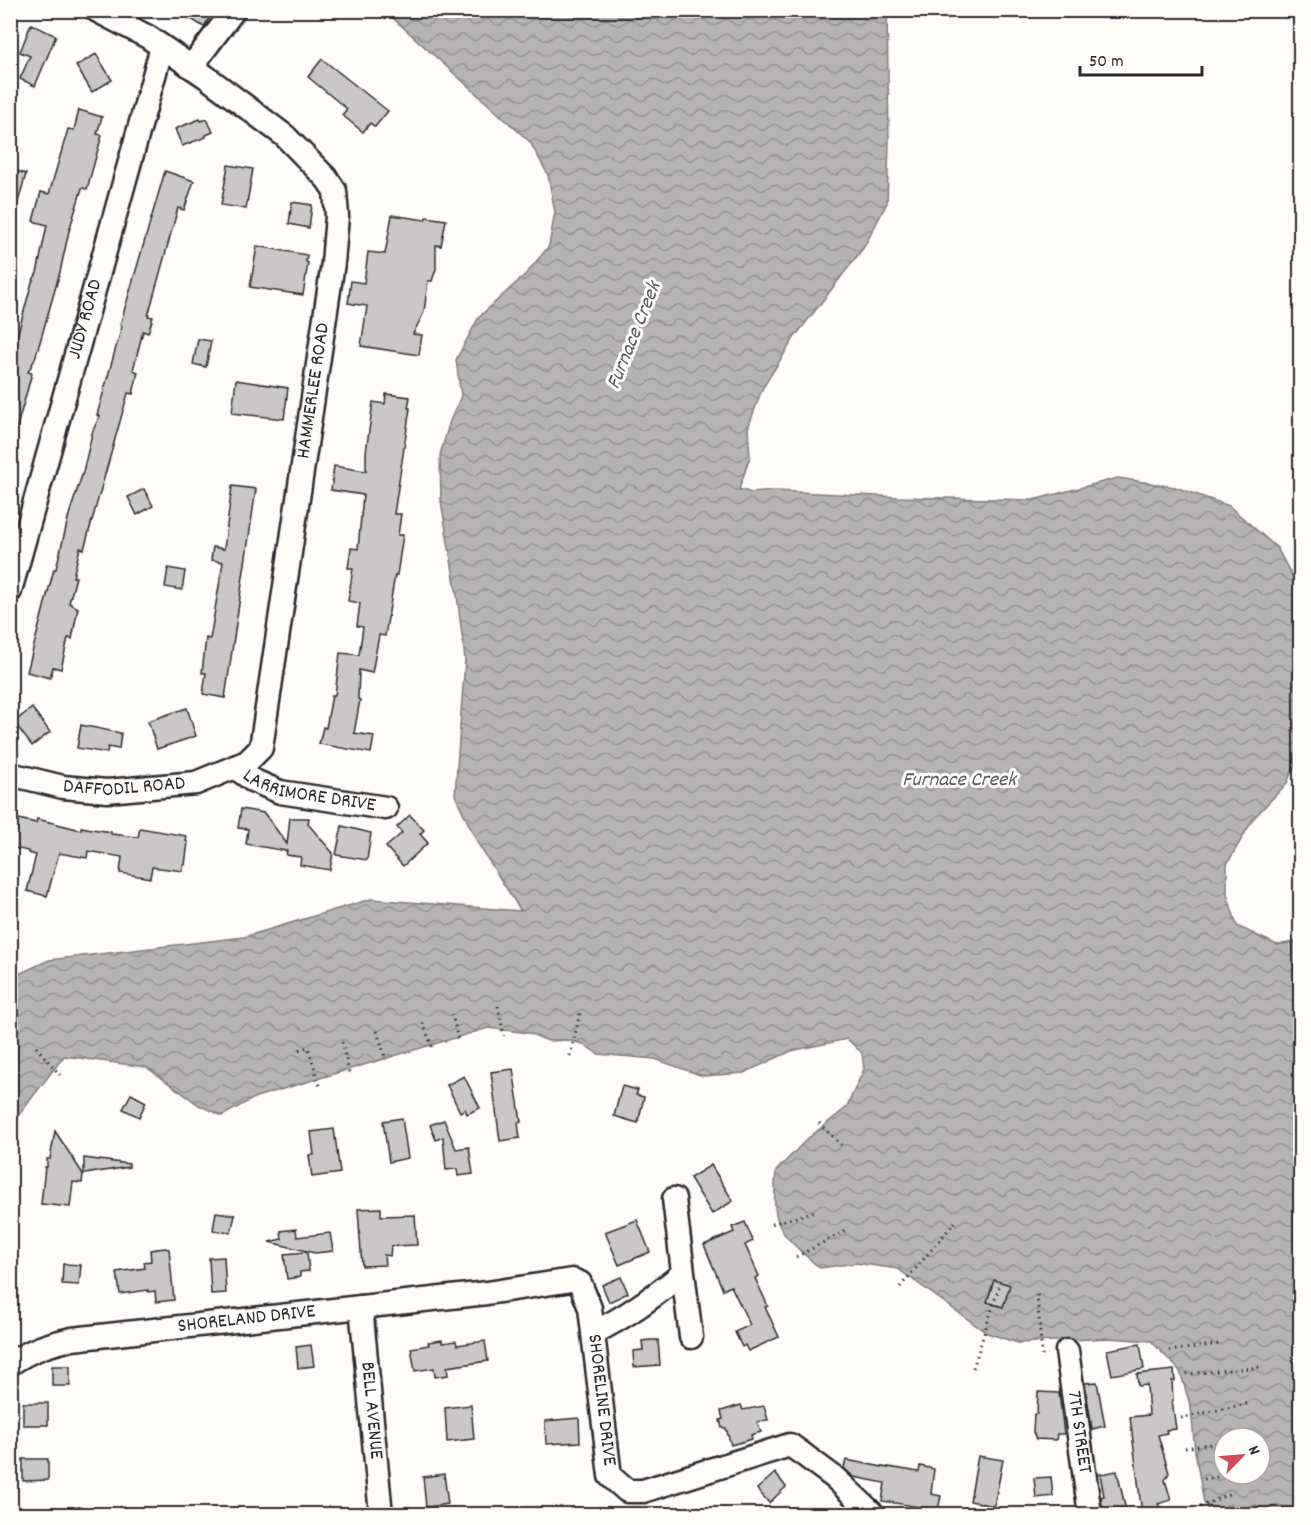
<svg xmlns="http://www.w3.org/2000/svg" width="1311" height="1525" font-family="Dekko,sans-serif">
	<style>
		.water { fill: url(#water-waves); stroke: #7e7d7b; stroke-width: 1.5; fill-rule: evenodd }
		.building { fill: #c9c8c4; stroke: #2b2b2b; stroke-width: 1.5 }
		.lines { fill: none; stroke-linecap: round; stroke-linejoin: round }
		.minor-casing { stroke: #2b2b2b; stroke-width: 27 }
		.path { stroke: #2b2b2b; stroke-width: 3; stroke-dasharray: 1.5 4.5; stroke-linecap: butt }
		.minor { stroke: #fdfcf7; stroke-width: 22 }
		.labels { text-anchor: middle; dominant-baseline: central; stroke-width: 6; stroke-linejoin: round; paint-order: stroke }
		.street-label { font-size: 20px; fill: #2b2b2b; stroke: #fdfcf7 }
		.water-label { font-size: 21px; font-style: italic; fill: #5b5b5a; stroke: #fdfcf7 }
	</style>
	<defs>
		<pattern id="water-waves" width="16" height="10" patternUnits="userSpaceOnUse" patternTransform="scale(1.5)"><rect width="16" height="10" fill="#b5b4b1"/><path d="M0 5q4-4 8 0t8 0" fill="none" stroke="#939390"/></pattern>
	</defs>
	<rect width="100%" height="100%" fill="#fdfcf7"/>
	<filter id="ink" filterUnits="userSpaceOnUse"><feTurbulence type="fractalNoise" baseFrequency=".0167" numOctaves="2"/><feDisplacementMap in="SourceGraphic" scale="12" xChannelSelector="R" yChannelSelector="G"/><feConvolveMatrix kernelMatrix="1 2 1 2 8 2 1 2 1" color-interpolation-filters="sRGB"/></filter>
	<g filter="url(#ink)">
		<path class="water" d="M 385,11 L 887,11 L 889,141 L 887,203 L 864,247 L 794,338 L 762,389 L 748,428 L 750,457 L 739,489 L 751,493 L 776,491 L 898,497 L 1033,500 L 1118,478 L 1175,487 L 1229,506 L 1277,548 L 1300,591 L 1300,753 L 1287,783 L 1253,819 L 1227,864 L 1227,894 L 1237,926 L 1277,945 L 1300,941 L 1300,1514 L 1211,1514 L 1204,1503 L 1195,1451 L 1191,1408 L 1180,1371 L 1151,1341 L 1109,1338 L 1018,1343 L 987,1333 L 898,1269 L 856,1263 L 820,1268 C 808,1258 786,1240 780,1227 C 772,1209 775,1189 776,1171 L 807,1139 L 846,1108 L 864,1069 L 862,1053 L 847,1039 L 791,1051 L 744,1073 L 703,1076 L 655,1059 L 598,1054 L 583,1044 L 567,1040 L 548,1041 L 529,1033 L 488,1028 L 256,1097 L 222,1116 L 199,1105 L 146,1067 L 64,1056 L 11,1125 L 10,978 L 49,960 L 244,937 L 371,899 L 521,911 L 478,844 L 455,795 L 465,659 L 457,595 L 441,501 L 440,455 L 450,421 L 461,396 L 456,360 L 479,317 L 527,273 L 549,246 L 555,212 L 548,175 L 530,142 ZM 1224,1438 L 1260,1438 L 1260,1474 L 1224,1474 Z"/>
		<g class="building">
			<path d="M 176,10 L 214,10 L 204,27 Z"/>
			<path d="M 31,24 L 56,36 L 35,86 L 20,79 L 30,56 L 20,52 Z"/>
			<path d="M 96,54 L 112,80 L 92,92 L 76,66 Z"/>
			<path d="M 322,59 L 388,111 L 375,127 L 370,123 L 363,132 L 342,115 L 347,109 L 308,77 Z"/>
			<path d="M 79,110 L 102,117 L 97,134 L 102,135 L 87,189 L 82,188 L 69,231 L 60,272 L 40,342 L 35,359 L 28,372 L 32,373 L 15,434 L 10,434 L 10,362 L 32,282 L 37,273 L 47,225 L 33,221 L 41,192 L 49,194 L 68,129 L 74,130 Z"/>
			<path d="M 200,119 L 201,121 L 207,119 L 213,132 L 206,135 L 206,137 L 182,146 L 175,129 Z"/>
			<path d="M 228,165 L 253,169 L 246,209 L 221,205 Z"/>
			<path d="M 10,169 L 26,174 L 14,216 L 10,215 Z"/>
			<path d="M 165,171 L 194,181 L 184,210 L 178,208 L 148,316 L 153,317 L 148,333 L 143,331 L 133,370 L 138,372 L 133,394 L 128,393 L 84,549 L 80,548 L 73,577 L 76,577 L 69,603 L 78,608 L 72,639 L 68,638 L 61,669 L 53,667 L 50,678 L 27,672 L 54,569 L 56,569 L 69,515 L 83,472 L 93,430 L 100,416 L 97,415 L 122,326 L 120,325 Z"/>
			<path d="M 292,202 L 312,205 L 309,228 L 289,224 Z"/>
			<path d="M 392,215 L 425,220 L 426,217 L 446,220 L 441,246 L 436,245 L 436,269 L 432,281 L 428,281 L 424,312 L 413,334 L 422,335 L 419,355 L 361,346 L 367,306 L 348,303 L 351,281 L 364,283 L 368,252 L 385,254 Z"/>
			<path d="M 257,246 L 307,255 L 306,262 L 308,263 L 303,295 L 250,287 Z"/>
			<path d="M 198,339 L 211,341 L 206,367 L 193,364 Z"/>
			<path d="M 236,380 L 288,388 L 284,419 L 232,413 Z"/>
			<path d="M 386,394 L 410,397 L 408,408 L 410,408 L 394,514 L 401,514 L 398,535 L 403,535 L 397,575 L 395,575 L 385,636 L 379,635 L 372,673 L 359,670 L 358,699 L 360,700 L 354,733 L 374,736 L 371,753 L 319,744 L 323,727 L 326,728 L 332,695 L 335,695 L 340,653 L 359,655 L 363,627 L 357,626 L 360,603 L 348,601 L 353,568 L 348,568 L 351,548 L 358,549 L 363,495 L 331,490 L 334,466 L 366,471 L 366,452 L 373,402 L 385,404 Z"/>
			<path d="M 232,486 L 256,489 L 225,698 L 203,694 L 206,673 L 202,673 L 206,638 L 210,639 L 223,562 L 211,560 L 213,547 L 224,549 Z"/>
			<path d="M 144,489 L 153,506 L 137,515 L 128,497 Z"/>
			<path d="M 168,568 L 185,571 L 182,590 L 165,587 Z"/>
			<path d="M 32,708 L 50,732 L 32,746 L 14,722 Z"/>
			<path d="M 187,708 L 196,736 L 157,749 L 148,721 Z"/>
			<path d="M 81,725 L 121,733 L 119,749 L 108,747 L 107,753 L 77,748 Z"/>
			<path d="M 241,809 L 264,813 L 287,844 L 290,818 L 309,818 L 308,824 L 333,853 L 330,870 L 300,865 L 301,857 L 286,855 L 287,851 L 246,844 L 248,829 L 238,828 Z"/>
			<path d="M 410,815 L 424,830 L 420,834 L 428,843 L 403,866 L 386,847 L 402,833 L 397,827 Z"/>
			<path d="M 10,817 L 36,823 L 37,819 L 81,830 L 81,827 L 92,829 L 111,832 L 111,834 L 138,837 L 140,828 L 187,836 L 186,841 L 188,842 L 185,865 L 183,865 L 183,871 L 152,867 L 150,878 L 120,873 L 122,857 L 88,851 L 87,858 L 59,853 L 47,896 L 27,891 L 36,855 L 28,853 L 28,851 L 10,847 Z"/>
			<path d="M 342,826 L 371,833 L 367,860 L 336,855 Z"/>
			<path d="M 513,1069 L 521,1122 L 518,1123 L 520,1138 L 500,1141 L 491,1072 Z"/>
			<path d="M 464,1076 L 480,1108 L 467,1114 L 465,1109 L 460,1112 L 447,1085 Z"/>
			<path d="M 622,1086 L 638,1090 L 636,1095 L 644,1097 L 638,1123 L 614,1116 Z"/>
			<path d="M 131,1094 L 146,1102 L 139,1117 L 123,1109 Z"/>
			<path d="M 402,1118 L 408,1158 L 389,1162 L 383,1121 Z"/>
			<path d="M 444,1120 L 456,1149 L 469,1147 L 473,1174 L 458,1176 L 457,1169 L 446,1170 L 443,1137 L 436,1140 L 430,1125 Z"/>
			<path d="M 334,1129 L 340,1173 L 312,1177 L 309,1155 L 314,1155 L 311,1132 Z"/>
			<path d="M 55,1131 L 83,1174 L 82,1183 L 73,1182 L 70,1207 L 41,1204 L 45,1167 L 47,1167 L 47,1159 L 50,1159 Z"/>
			<path d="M 84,1158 L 129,1164 L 129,1167 L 84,1174 Z"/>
			<path d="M 711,1165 L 733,1201 L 712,1214 L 690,1178 Z"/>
			<path d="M 381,1208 L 381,1216 L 415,1215 L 417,1245 L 391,1246 L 390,1256 L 384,1255 L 385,1265 L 362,1266 L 358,1209 Z"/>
			<path d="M 216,1212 L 235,1215 L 231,1233 L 213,1230 Z"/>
			<path d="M 637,1220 L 650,1252 L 619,1265 L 605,1232 Z"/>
			<path d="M 745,1222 L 753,1241 L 745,1245 L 759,1276 L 755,1278 L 768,1306 L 765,1307 L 779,1337 L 748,1351 L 745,1345 L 742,1347 L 735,1332 L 750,1325 L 731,1286 L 723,1290 L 704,1245 L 734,1232 L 732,1227 Z"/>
			<path d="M 296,1229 L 297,1237 L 330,1233 L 333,1251 L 315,1253 L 269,1242 L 282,1239 L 281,1231 Z"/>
			<path d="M 165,1248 L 169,1249 L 174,1300 L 156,1302 L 155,1291 L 148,1292 L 148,1290 L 120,1294 L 117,1272 L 145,1268 L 144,1262 L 151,1261 L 150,1250 Z"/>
			<path d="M 307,1252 L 309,1271 L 300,1272 L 300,1277 L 287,1279 L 284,1254 Z"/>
			<path d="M 224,1257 L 226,1293 L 211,1294 L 209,1258 Z"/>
			<path d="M 63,1264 L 81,1265 L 79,1285 L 62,1284 Z"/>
			<path d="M 621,1277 L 628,1293 L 609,1302 L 602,1285 Z"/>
			<path d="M 994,1280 L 1010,1285 L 1003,1307 L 987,1302 Z"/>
			<path d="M 442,1340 L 442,1343 L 456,1341 L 457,1345 L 485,1341 L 488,1361 L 447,1367 L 448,1375 L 435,1377 L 434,1368 L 415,1371 L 411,1348 L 429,1345 L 428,1342 Z"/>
			<path d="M 650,1340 L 658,1340 L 660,1365 L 634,1367 L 633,1351 L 643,1350 L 642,1341 Z"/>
			<path d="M 1140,1344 L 1144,1369 L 1112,1375 L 1107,1350 Z"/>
			<path d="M 311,1345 L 314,1366 L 298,1368 L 296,1347 Z"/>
			<rect x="52" y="1366" width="18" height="20"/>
			<path d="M 1174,1370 L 1175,1381 L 1172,1381 L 1173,1400 L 1172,1400 L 1176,1429 L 1166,1430 L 1167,1433 L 1158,1435 L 1169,1473 L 1165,1480 L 1171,1500 L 1158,1504 L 1160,1508 L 1142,1514 L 1130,1417 L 1149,1415 L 1147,1385 L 1138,1386 L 1137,1374 Z"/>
			<path d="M 1097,1382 L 1105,1426 L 1092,1429 L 1085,1383 Z"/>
			<path d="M 1038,1392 L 1059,1393 L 1064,1434 L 1057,1434 L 1056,1440 L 1036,1439 L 1033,1432 L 1034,1414 L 1037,1414 Z"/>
			<rect x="23" y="1403" width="25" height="22"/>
			<path d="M 471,1405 L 474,1439 L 447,1442 L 445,1408 Z"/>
			<path d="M 741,1405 L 743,1410 L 764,1406 L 768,1420 L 757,1422 L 761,1432 L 751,1435 L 752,1439 L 731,1445 L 726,1428 L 722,1428 L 720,1420 L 723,1419 L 721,1411 Z"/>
			<path d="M 579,1418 L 580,1442 L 546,1444 L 545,1421 Z"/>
			<path d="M 978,1456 L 1003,1460 L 994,1506 L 970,1501 Z"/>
			<path d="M 23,1459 L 48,1459 L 48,1480 L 23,1481 Z"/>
			<path d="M 846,1460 L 888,1468 L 888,1467 L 919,1472 L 920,1466 L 934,1469 L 931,1494 L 941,1496 L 938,1510 L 882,1501 L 885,1483 L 854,1477 L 844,1468 Z"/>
			<path d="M 1117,1471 L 1127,1515 L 1103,1515 L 1101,1497 L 1104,1496 L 1100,1474 Z"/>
			<path d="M 775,1473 L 786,1487 L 769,1503 L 757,1489 Z"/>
			<path d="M 444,1474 L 448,1504 L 426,1507 L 423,1477 Z"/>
			<path d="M 1051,1477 L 1053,1496 L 1036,1498 L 1034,1478 Z"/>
		</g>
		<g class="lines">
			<defs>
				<g id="minor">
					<path d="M 191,67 L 234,10"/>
					<path id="s1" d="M 10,591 L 162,47"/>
					<path id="s2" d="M 235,767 L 252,780 L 280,792 L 386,808"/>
					<path id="s3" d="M 10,774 L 63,787 L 107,791 L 196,783 L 247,762 L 261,748 L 333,263 L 337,216 L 335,191 L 327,179 L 285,136 L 205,76 L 148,37 L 96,10"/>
					<path d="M 674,1199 L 691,1337"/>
					<path id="s4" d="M 361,1307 L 381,1514"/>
					<path d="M 593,1333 C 626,1317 653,1297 682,1274"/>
					<path id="s5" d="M 1067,1351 L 1090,1514"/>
					<path id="s6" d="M 10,1364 C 30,1350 49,1344 72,1339 L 487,1293 L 572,1280 L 580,1283 L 590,1308 L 610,1476 L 627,1491 L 643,1491 L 790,1445 L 804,1455"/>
					<path d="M 808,1458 L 835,1478 L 871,1512 L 871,1514"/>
				</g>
			</defs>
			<use href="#minor" class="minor-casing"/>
			<g class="path">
				<path d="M 498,1006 L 504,1036"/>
				<path d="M 452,1014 L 458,1040"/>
				<path d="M 423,1023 L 433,1049"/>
				<path d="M 377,1031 L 386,1060"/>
				<path d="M 342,1042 L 350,1077"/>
				<path d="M 36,1047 L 60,1075"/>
				<path d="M 299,1050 L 308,1047 L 320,1086"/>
				<path d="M 570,1056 L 580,1013"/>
				<path d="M 819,1123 L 841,1145"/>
				<path d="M 772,1224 L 816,1211"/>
				<path d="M 796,1257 L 845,1231"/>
				<path d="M 900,1287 L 955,1222"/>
				<path d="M 1037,1295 L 1042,1356"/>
				<path d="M 1169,1351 L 1219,1344"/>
				<path d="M 973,1368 L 1000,1284"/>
				<path d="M 1186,1374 L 1262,1367"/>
				<path d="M 1181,1418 L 1250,1403"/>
				<path d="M 1244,1438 L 1260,1435"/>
				<path d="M 1185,1448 L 1224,1442"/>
				<path d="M 1204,1479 L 1237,1474"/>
				<path d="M 1200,1507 L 1233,1492"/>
			</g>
			<use href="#minor" class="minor"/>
		</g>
	</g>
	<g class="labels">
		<g class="street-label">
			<text stroke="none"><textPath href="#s1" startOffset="282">JUDY ROAD</textPath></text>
			<text stroke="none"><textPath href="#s3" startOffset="624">HAMMERLEE ROAD</textPath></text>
			<text stroke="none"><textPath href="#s3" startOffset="116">DAFFODIL ROAD</textPath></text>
			<text stroke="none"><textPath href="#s2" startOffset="80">LARRIMORE DRIVE</textPath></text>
			<text stroke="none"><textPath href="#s6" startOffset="243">SHORELAND DRIVE</textPath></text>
			<text stroke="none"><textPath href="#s6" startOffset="699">SHORELINE DRIVE</textPath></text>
			<text stroke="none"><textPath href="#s4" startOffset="104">BELL AVENUE</textPath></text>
			<text stroke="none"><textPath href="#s5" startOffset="82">7TH STREET</textPath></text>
		</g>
		<g class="water-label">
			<text transform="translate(635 336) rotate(-68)">Furnace Creek</text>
			<text x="959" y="781">Furnace Creek</text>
		</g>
	</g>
	<rect width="1311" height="1525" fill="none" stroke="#fdfcf7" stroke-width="36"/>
	<rect x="18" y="18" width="1275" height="1489" fill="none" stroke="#2b2b2b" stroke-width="2" filter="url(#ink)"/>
	<g transform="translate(1242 1456) rotate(65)"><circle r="28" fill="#fdfcf7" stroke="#a9a8a5" stroke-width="1.5"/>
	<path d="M0-4.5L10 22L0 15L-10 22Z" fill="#d1495b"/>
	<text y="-9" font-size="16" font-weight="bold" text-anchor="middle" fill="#2b2b2b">N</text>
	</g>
	<path d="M1080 66v9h122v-9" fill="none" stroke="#2b2b2b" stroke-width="3"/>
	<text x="1089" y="66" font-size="18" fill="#2b2b2b" stroke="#fdfcf7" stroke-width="4.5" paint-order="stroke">50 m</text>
</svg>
